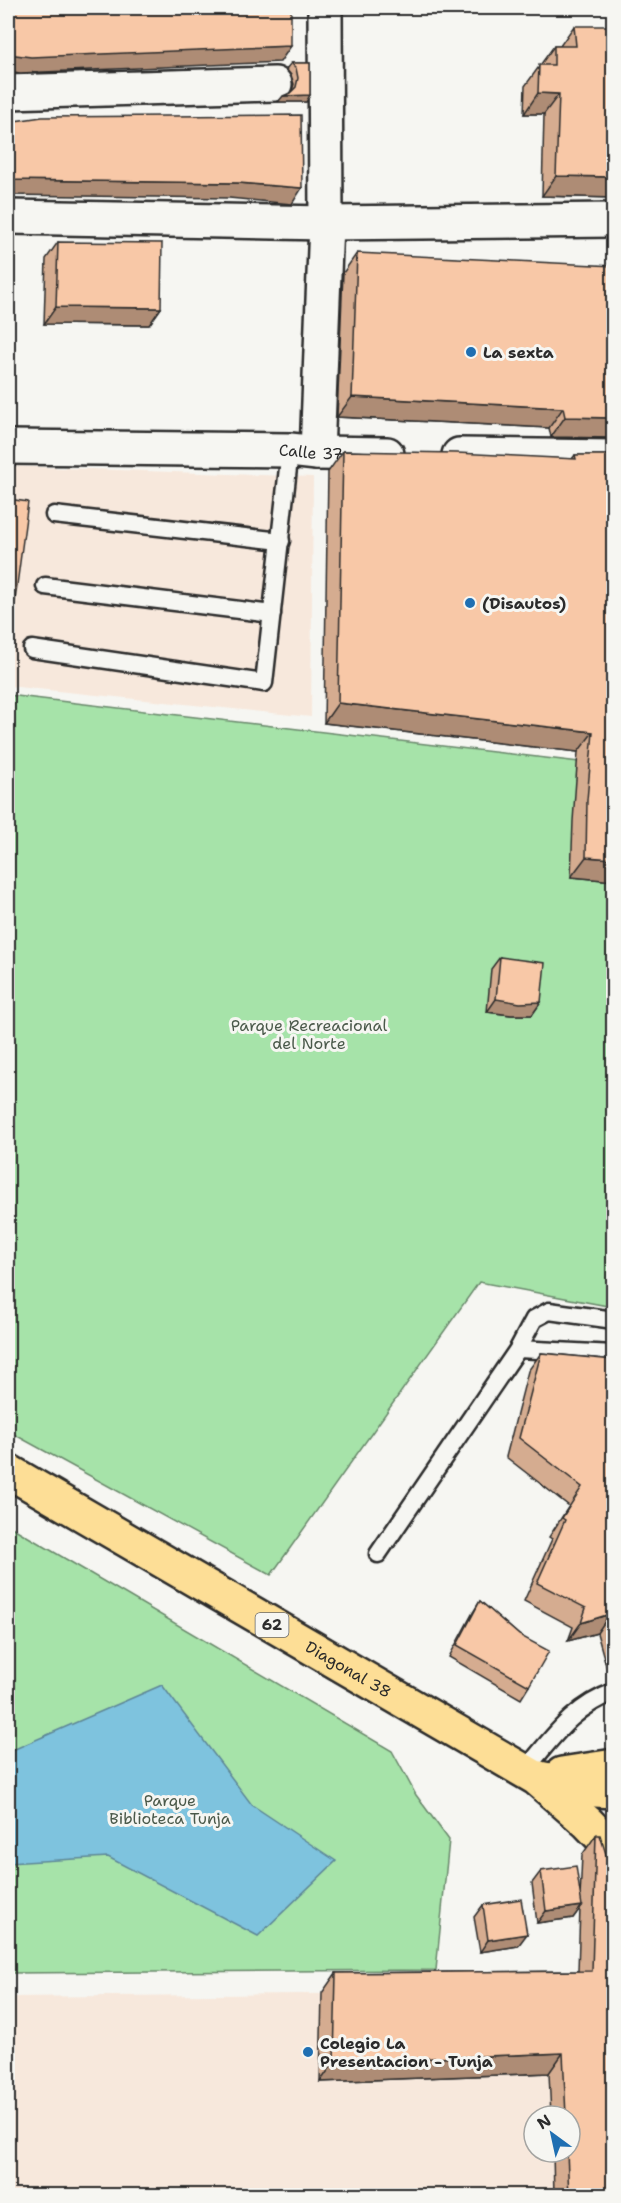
<svg xmlns="http://www.w3.org/2000/svg" width="621" height="2203" font-family="'Shantell Sans',sans-serif">
	<style>
		.built { fill: #f7e8dc; fill-rule: evenodd }
		.green { fill: #a6e3a9; stroke: #68876a; stroke-width: 1.5 }
		.water { fill: #7ec3de; stroke: #5d8696; stroke-width: 1.5 }
		.lines { fill: none; stroke-linecap: round; stroke-linejoin: round }
		.service-casing { stroke: #2b2b2b; stroke-width: 21 }
		.minor-casing { stroke: #2b2b2b; stroke-width: 38 }
		.primary-casing { stroke: #2b2b2b; stroke-width: 38 }
		.service { stroke: #f6f6f2; stroke-width: 16 }
		.minor { stroke: #f6f6f2; stroke-width: 33 }
		.primary { stroke: #fdde96; stroke-width: 33 }
		.wall { fill: #d5ac90; stroke: #2b2b2b; stroke-width: 1.5 }
		.shaded-wall { fill: #ae8c75; stroke: #2b2b2b; stroke-width: 1.5 }
		.building { fill: #f8c8a7; stroke: #2b2b2b; stroke-width: 1.5 }
		.poi-dot { fill: #1f6fb2; stroke: #f6f6f2; stroke-width: 2 }
		.labels { text-anchor: middle; dominant-baseline: central; stroke-width: 6; stroke-linejoin: round; paint-order: stroke }
		.shield { fill: #f6f6f2; stroke: #686867; stroke-width: 1.5 }
		.shield-label { font-size: 15px; font-weight: bold; fill: #2b2b2b }
		.poi-label { font-size: 16px; font-weight: bold; fill: #2b2b2b; stroke: #f6f6f2; text-anchor: start }
		.street-label { font-size: 16px; fill: #2b2b2b; stroke: #f6f6f2 }
		.park-label { font-size: 16px; fill: #4a594a; stroke: #f6f6f2 }
	</style>
	<rect width="100%" height="100%" fill="#f6f6f2"/>
	<filter id="ink" filterUnits="userSpaceOnUse"><feTurbulence type="fractalNoise" baseFrequency=".0167" numOctaves="2"/><feDisplacementMap in="SourceGraphic" scale="12" xChannelSelector="R" yChannelSelector="G"/><feConvolveMatrix kernelMatrix="1 2 1 2 8 2 1 2 1" color-interpolation-filters="sRGB"/></filter>
	<g filter="url(#ink)">
		<g class="built">
			<path d="M 8,466 L 313,477 L 311,717 L 8,686 Z"/>
			<path d="M 604,1991 L 613,2195 L 8,2195 L 8,1997 ZM 534,2116 L 570,2116 L 570,2152 L 534,2152 Z"/>
		</g>
		<g class="green">
			<path d="M 8,695 L 613,766 L 613,1307 L 479,1282 L 271,1575 L 8,1431 Z"/>
			<path d="M 8,1525 L 392,1751 L 416,1795 L 449,1840 L 436,1970 L 8,1973 Z"/>
		</g>
		<path class="water" d="M 162,1685 L 252,1805 L 336,1861 L 258,1936 L 108,1857 L 8,1863 L 8,1752 Z"/>
		<g class="lines">
			<defs>
				<g id="service">
					<path d="M 54,515 L 281,541"/>
					<path d="M 45,586 L 272,614"/>
					<path d="M 32,649 L 264,683 L 290,450"/>
					<path d="M 518,1349 L 614,1354"/>
					<path d="M 378,1554 L 518,1349 L 534,1319 L 549,1311 L 614,1320"/>
					<path d="M 524,1771 C 552,1739 572,1707 614,1692"/>
				</g>
				<g id="minor">
					<path d="M 8,92 L 275,84"/>
					<path d="M 8,217 L 326,223 L 614,220"/>
					<path id="s1" d="M 8,447 L 290,450 L 317,453 L 387,454"/>
					<path d="M 317,453 L 326,223 L 325,8"/>
					<path d="M 459,455 L 614,457"/>
				</g>
				<g id="primary">
					<path id="s2" d="M 8,1471 L 536,1778 L 588,1823 L 614,1850"/>
					<path d="M 562,1774 L 614,1766"/>
					<path d="M 539,1778 L 595,1790 L 614,1791"/>
				</g>
			</defs>
			<use href="#service" class="service-casing"/>
			<use href="#minor" class="minor-casing"/>
			<use href="#primary" class="primary-casing"/>
			<use href="#service" class="service"/>
			<use href="#minor" class="minor"/>
			<use href="#primary" class="primary"/>
		</g>
		<g class="wall">
			<path d="M 574,26 L 614,198 L 542,196 L 544,114 L 524,114 L 525,86 L 554,46 L 560,46 Z"/>
			<path d="M 291,63 L 310,63 L 310,95 L 306,102 L 278,102 L 292,91 L 294,84 L 291,75 L 286,69 Z"/>
			<path d="M 58,242 L 161,308 L 149,325 L 44,324 L 46,259 Z"/>
			<path d="M 357,253 L 614,438 L 551,437 L 549,428 L 337,417 L 343,273 Z"/>
			<path d="M 343,451 L 572,459 L 575,455 L 614,455 L 614,881 L 571,877 L 573,821 L 578,752 L 324,723 L 328,472 Z"/>
			<path d="M 500,957 L 541,1002 L 532,1015 L 511,1015 L 487,1012 L 491,969 Z"/>
			<path d="M 541,1353 L 614,1360 L 614,1675 L 609,1676 L 597,1633 L 568,1641 L 573,1627 L 524,1601 L 552,1539 L 549,1537 L 569,1506 L 506,1457 L 528,1371 Z"/>
			<path d="M 480,1601 L 519,1635 L 529,1686 L 521,1699 L 449,1657 L 472,1614 Z"/>
			<path d="M 596,1835 L 614,2196 L 554,2196 L 553,2152 L 570,2152 L 570,2116 L 551,2116 L 549,2073 L 320,2082 L 322,1993 L 336,1973 L 578,1971 L 580,1908 L 573,1918 L 537,1923 L 532,1883 L 541,1871 L 580,1898 L 582,1855 Z"/>
			<path d="M 483,1905 L 518,1946 L 480,1952 L 474,1917 Z"/>
		</g>
		<g class="shaded-wall">
			<path d="M 291,46 L 280,62 L 20,73 L 8,71 L 8,54 Z"/>
			<path d="M 538,93 L 559,94 L 544,114 L 524,114 Z"/>
			<path d="M 310,95 L 306,102 L 278,102 L 283,96 Z"/>
			<path d="M 556,176 L 614,177 L 614,198 L 542,196 Z"/>
			<path d="M 8,180 L 239,183 L 302,188 L 292,204 L 229,198 L 8,195 Z"/>
			<path d="M 56,307 L 161,308 L 149,325 L 44,324 Z"/>
			<path d="M 352,397 L 563,408 L 549,428 L 337,417 Z"/>
			<path d="M 565,417 L 614,418 L 614,438 L 551,437 Z"/>
			<path d="M 338,703 L 593,732 L 578,752 L 324,723 Z"/>
			<path d="M 586,857 L 614,859 L 614,881 L 571,877 Z"/>
			<path d="M 496,999 L 541,1002 L 532,1015 L 511,1015 L 487,1012 Z"/>
			<path d="M 610,1614 L 597,1633 L 568,1641 L 581,1623 Z"/>
			<path d="M 582,1906 L 573,1918 L 537,1923 L 546,1911 Z"/>
			<path d="M 527,1934 L 518,1946 L 480,1952 L 488,1940 Z"/>
			<path d="M 563,2053 L 549,2073 L 320,2082 L 334,2062 Z"/>
		</g>
		<g class="building">
			<path d="M 8,8 L 291,8 L 291,46 L 31,57 L 8,54 Z"/>
			<path d="M 574,26 L 614,26 L 614,177 L 556,176 L 559,94 L 538,93 L 539,65 L 554,65 L 554,46 L 576,46 Z"/>
			<path d="M 291,63 L 310,63 L 310,95 L 283,96 L 290,93 L 296,87 L 298,78 L 296,68 Z"/>
			<path d="M 301,115 L 302,188 L 239,183 L 8,180 L 8,122 L 42,117 Z"/>
			<path d="M 58,242 L 162,243 L 161,308 L 56,307 Z"/>
			<path d="M 357,253 L 614,266 L 614,418 L 565,417 L 563,408 L 352,397 Z"/>
			<path d="M 343,451 L 457,453 L 576,459 L 575,455 L 614,455 L 614,859 L 586,857 L 587,800 L 593,732 L 338,703 Z"/>
			<path d="M 8,499 L 28,502 L 11,630 L 8,630 Z"/>
			<path d="M 500,957 L 545,963 L 541,1002 L 520,1003 L 496,999 Z"/>
			<path d="M 541,1353 L 614,1360 L 614,1627 L 610,1614 L 581,1623 L 586,1608 L 537,1583 L 565,1520 L 562,1518 L 582,1487 L 519,1438 Z"/>
			<path d="M 480,1601 L 519,1635 L 549,1651 L 529,1686 L 457,1645 Z"/>
			<path d="M 596,1835 L 600,1835 L 614,1879 L 614,2196 L 569,2196 L 567,2152 L 570,2152 L 570,2116 L 566,2116 L 563,2053 L 334,2062 L 336,1973 L 592,1971 Z"/>
			<path d="M 576,1866 L 582,1906 L 546,1911 L 541,1871 Z"/>
			<path d="M 521,1899 L 527,1934 L 488,1940 L 483,1905 Z"/>
		</g>
	</g>
	<g class="poi-dot">
		<circle cx="471" cy="352" r="6"/>
		<circle cx="470" cy="603" r="6"/>
		<circle cx="308" cy="2052" r="6"/>
	</g>
	<g class="labels">
		<rect class="shield" x="255.5" y="1613" width="33" height="24" rx="4.5"/>
		<g class="shield-label">
			<text x="272" y="1625">62</text>
		</g>
		<g class="poi-label">
			<text x="483" y="352">La sexta</text>
			<text x="482" y="603">(Disautos)</text>
			<text x="320" y="2043">Colegio La<tspan x="320" dy="18">Presentacion - Tunja</tspan></text>
		</g>
		<g class="street-label">
			<text stroke="none"><textPath href="#s1" startOffset="303">Calle 37</textPath></text>
			<text stroke="none"><textPath href="#s2" startOffset="394">Diagonal 38</textPath></text>
		</g>
		<g class="park-label">
			<text x="309" y="1025">Parque Recreacional<tspan x="309" dy="18">del Norte</tspan></text>
			<text x="170" y="1800">Parque<tspan x="170" dy="18">Biblioteca Tunja</tspan></text>
		</g>
	</g>
	<rect width="621" height="2203" fill="none" stroke="#f6f6f2" stroke-width="30"/>
	<rect x="15" y="15" width="591" height="2173" fill="none" stroke="#2b2b2b" stroke-width="2" filter="url(#ink)"/>
	<g transform="translate(552 2134) rotate(327)"><circle r="28" fill="#f6f6f2" stroke="#a5a5a2" stroke-width="1.5"/>
	<path d="M0-4.5L10 22L0 15L-10 22Z" fill="#1f6fb2"/>
	<text y="-9" font-size="16" font-weight="bold" text-anchor="middle" fill="#2b2b2b">N</text>
	</g>
</svg>
